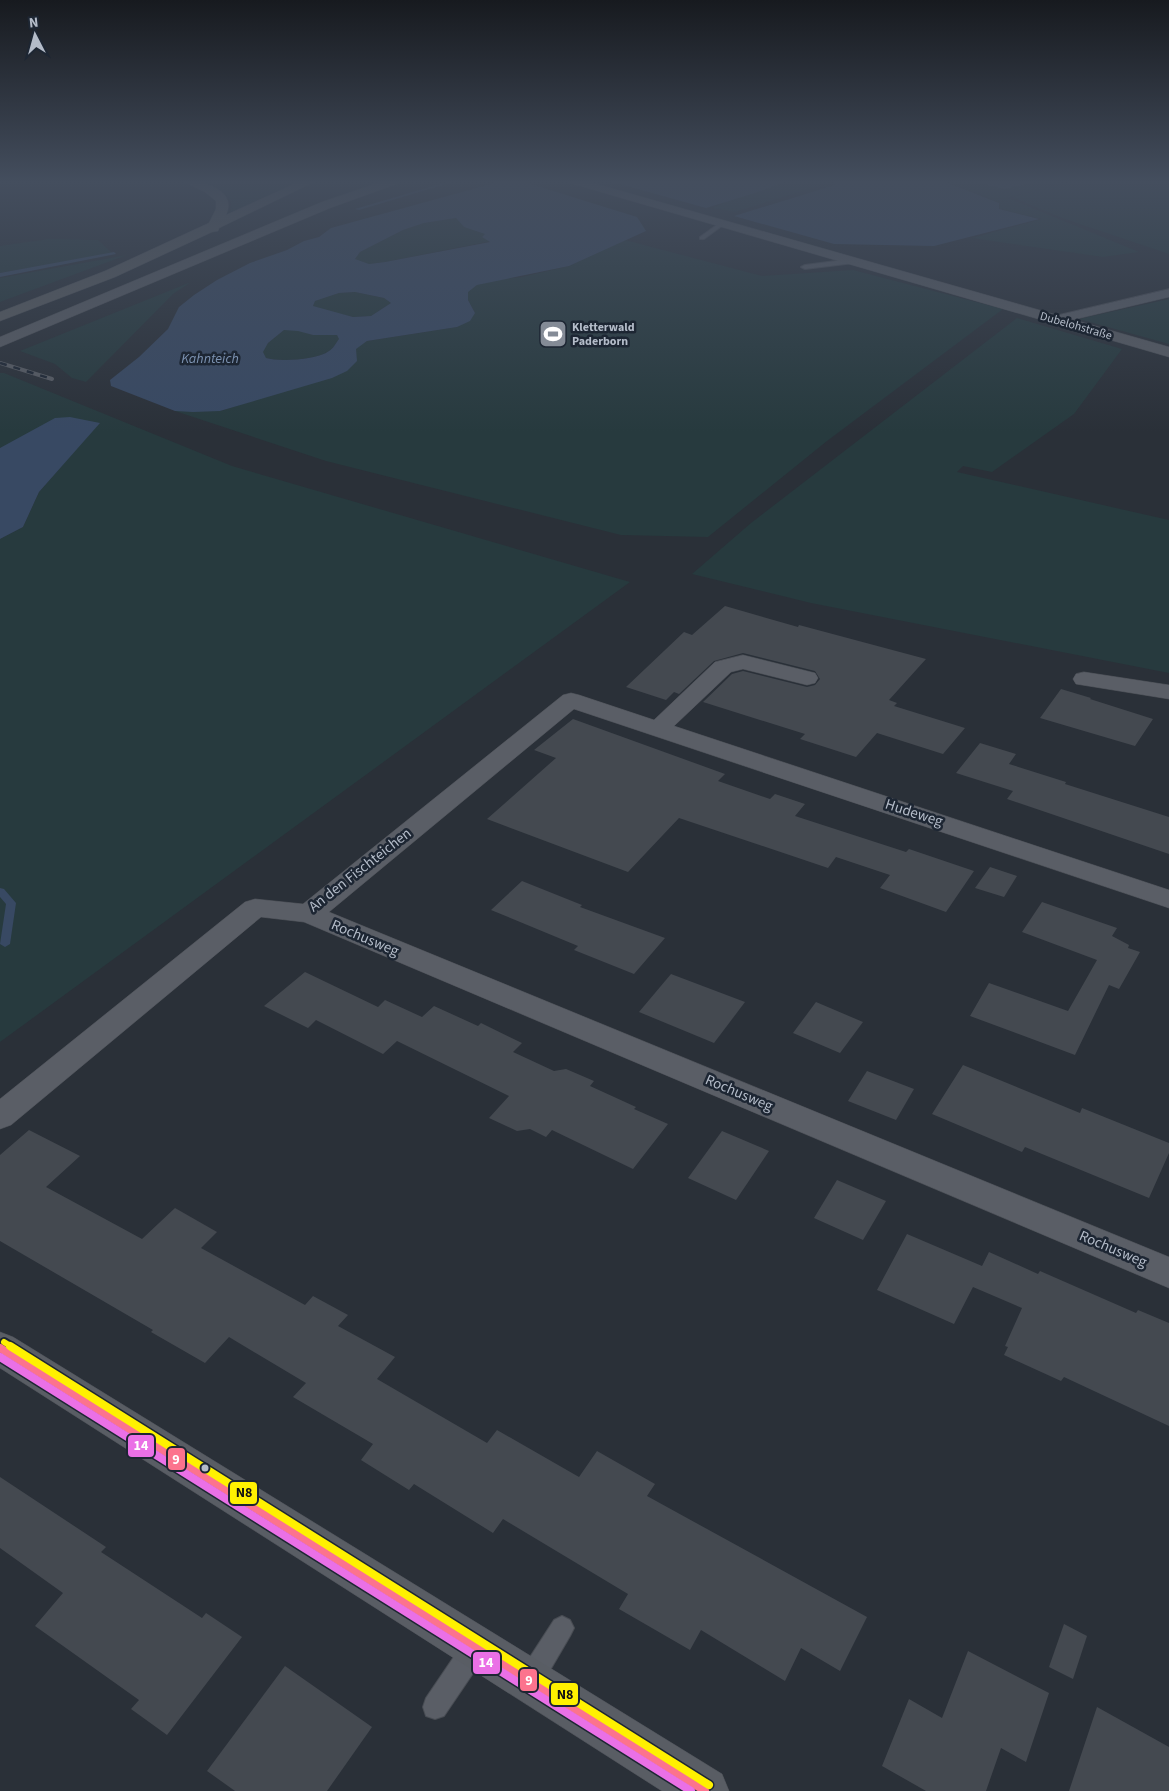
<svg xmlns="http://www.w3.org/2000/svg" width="1169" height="1791" font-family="'Source Sans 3',sans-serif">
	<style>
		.green { fill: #273a3e }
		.water { fill: #384963; fill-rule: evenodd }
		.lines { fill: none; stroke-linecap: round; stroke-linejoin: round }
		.stream { fill: #384963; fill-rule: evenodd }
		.building { fill: #444950 }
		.lane-casing { stroke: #484c53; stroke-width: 2 }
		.street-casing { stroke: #484c53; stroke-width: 1 }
		.secondary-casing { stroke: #484c53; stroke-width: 1 }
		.highway-casing { stroke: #474c53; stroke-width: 1 }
		.lane { fill: #5a5e66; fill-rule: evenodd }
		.street { fill: #5a5e66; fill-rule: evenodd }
		.secondary { fill: #595d64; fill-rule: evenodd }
		.highway { fill: #5a5d60; fill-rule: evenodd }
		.rail-casing { stroke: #595d64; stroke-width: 4 }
		.rail { stroke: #1d2633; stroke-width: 2.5; stroke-dasharray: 7; stroke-linecap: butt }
		.bus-1-casing { stroke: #1d2633; stroke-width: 11 }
		.bus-2-casing { stroke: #1d2633; stroke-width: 11 }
		.bus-3-far1-casing { stroke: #1d2633; stroke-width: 10 }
		.bus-3-casing { stroke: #1d2633; stroke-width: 11 }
		.bus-1 { stroke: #fc738d; stroke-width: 8 }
		.bus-2 { stroke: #ea70e6; stroke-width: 8 }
		.bus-3-far1 { stroke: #fff100; stroke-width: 6 }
		.bus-3 { stroke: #fff100; stroke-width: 8 }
		.bus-dot { fill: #b4bcc9; stroke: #1d2633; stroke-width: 2 }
		.labels { text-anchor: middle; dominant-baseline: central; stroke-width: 5; stroke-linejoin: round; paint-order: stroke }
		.far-street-label { font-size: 12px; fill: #b4bcc9; stroke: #1d2633 }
		.far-poi-label { font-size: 12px; font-weight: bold; fill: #b4bcc9; stroke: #1d2633; text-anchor: start }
		.far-water-label { font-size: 14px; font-style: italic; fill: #7c92b1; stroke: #1d2633 }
		.street-label { font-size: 15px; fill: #b4bcc9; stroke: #1d2633 }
		.line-badge { stroke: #1d2633; stroke-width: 2 }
		.badge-label { font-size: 14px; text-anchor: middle; font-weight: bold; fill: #fff }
		.pale-badge-label { font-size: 14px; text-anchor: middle; font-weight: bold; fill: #111 }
	</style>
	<rect width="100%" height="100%" fill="#2a3038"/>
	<g class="green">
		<path d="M 197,181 L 299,181 L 232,212 L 230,212 C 238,193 210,186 197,181 Z"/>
		<path d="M 765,181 L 834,181 L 735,212 L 713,208 Z"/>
		<path d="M 946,181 L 1066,181 L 1008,198 L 1139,252 L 1103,257 L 972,238 L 1042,219 L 1000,209 L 1000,203 Z"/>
		<path d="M 1072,181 L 1169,181 L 1169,254 L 1062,218 L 1012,197 Z"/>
		<path d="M 456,218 L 464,227 L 486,234 L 491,241 L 385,262 L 369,264 L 354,259 L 360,252 L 403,230 L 424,223 Z"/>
		<path d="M 49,239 L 98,240 L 112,253 L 0,273 L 0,246 Z"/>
		<path d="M 625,240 L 762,276 L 853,270 L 1003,309 L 827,441 L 708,537 L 621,535 L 326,461 L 175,411 L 220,411 L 271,395 L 367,341 L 457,327 L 475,313 L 468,300 L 468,291 L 477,285 L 496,280 L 522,277 L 569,266 Z"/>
		<path d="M 127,255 L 0,302 L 0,278 Z"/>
		<path d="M 191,282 L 173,294 L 86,382 L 72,378 L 55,364 L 20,351 Z"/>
		<path d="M 355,292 L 384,298 L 391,303 L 371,316 L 353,317 L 313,307 L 314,301 L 339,293 Z"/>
		<path d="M 1169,299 L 1169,344 L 1079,319 Z"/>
		<path d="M 1017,318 L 1122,349 L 1074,414 L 992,472 L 963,466 L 957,472 L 1169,520 L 1169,641 L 1134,632 L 1169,641 L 1169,673 L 811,603 L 692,574 L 751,523 Z"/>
		<path d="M 284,330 L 298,330 L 313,335 L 337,335 L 340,339 C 336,343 333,349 329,351 C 317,360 279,362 266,358 L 262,352 L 268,343 Z"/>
		<path d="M 0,373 L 4,373 L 232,466 L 630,582 L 0,1042 L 0,539 L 23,527 L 39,492 L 99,423 L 0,448 Z"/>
	</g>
	<g class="water">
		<path d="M 502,181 L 521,181 L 637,217 L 646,231 L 569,266 L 477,285 L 468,292 L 468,300 L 475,313 L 470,321 L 457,327 L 367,341 L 356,349 L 357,361 L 347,371 L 332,378 L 220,411 L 193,412 L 175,411 L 111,386 L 110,380 L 139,357 L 168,329 L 179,307 L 194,295 L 217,280 L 250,263 L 287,250 L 304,241 L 319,237 L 331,228 ZM 456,218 L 464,227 L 485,234 L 482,237 L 490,242 L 385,262 L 369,264 L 355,259 L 360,252 L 403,230 L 424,223 ZM 355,292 L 384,298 L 391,303 L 371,316 L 353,317 L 313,306 L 315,301 L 339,293 ZM 284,330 L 298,331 L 313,335 L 337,335 L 339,339 C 336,343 333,349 329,351 C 317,360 279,362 266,358 L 263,352 L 268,343 Z"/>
		<path d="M 609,181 L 787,181 L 758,192 L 706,208 Z"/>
		<path d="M 836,181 L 943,181 L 999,203 L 999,209 L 1039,219 L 934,246 L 834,244 L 734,216 L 835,185 Z"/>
		<path d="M 972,181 L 1038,181 L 1005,189 Z"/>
		<path d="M 70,417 L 100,423 L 39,492 L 23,527 L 0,539 L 0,448 L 55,418 Z"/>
	</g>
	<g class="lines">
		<g class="stream">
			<path d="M 450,181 L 456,181 L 359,210 L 355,209 Z"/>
			<path d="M 114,252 L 116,254 L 0,277 L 0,273 Z"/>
			<path d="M 0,888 L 4,889 L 16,903 L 10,944 L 5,947 L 0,944 L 6,904 L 0,897 Z"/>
		</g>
	</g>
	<g class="building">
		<path d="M 725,606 L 798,627 L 799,625 L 926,659 L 889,700 L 897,703 L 894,706 L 965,728 L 943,754 L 877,733 L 856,757 L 800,739 L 805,734 L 703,702 L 732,674 L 743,671 L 807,687 L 815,685 L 820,679 L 815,671 L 743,653 L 714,661 L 679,694 L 674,692 L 666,700 L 626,687 L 684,632 L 692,635 Z"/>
		<path d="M 1061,689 L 1091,698 L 1090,699 L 1153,719 L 1135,746 L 1040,718 Z"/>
		<path d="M 573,719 L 725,774 L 718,781 L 770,799 L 775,794 L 805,804 L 795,816 L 906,852 L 909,849 L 974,871 L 946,912 L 880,888 L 890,875 L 836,857 L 828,868 L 679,818 L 628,872 L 487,819 L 556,758 L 534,750 Z"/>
		<path d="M 980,743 L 1016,754 L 1009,764 L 1066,782 L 1065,784 L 1169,817 L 1169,854 L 1007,799 L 1013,791 L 956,773 Z"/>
		<path d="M 990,867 L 1017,876 L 1004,897 L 975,888 Z"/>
		<path d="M 522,881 L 582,905 L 580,907 L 665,938 L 634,974 L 574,950 L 578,946 L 491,910 Z"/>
		<path d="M 1042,902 L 1117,928 L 1112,936 L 1129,945 L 1128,948 L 1140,952 L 1119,989 L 1109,985 L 1075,1055 L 970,1016 L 989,983 L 1068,1011 L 1097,960 L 1022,932 Z"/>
		<path d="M 305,972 L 378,1007 L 385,1000 L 422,1017 L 434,1006 L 478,1026 L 481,1023 L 522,1043 L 513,1052 L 554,1071 L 566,1069 L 594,1081 L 590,1086 L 636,1107 L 634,1109 L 668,1124 L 633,1169 L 552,1130 L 546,1137 L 530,1129 L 517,1131 L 489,1118 L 509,1096 L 397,1041 L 383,1054 L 316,1020 L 308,1028 L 264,1006 Z"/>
		<path d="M 671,974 L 745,1002 L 714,1043 L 639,1012 Z"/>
		<path d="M 816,1002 L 863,1022 L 840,1053 L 793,1033 Z"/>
		<path d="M 963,1065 L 1080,1113 L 1082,1108 L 1169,1143 L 1169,1153 L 1149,1198 L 1025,1147 L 1022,1152 L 932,1114 Z"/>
		<path d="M 867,1071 L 914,1089 L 896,1120 L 848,1101 Z"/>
		<path d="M 29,1130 L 80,1156 L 46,1187 L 142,1239 L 175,1208 L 217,1232 L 201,1248 L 305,1305 L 313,1296 L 348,1315 L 338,1326 L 395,1357 L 377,1379 L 487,1443 L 497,1430 L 579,1477 L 597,1451 L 655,1484 L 647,1496 L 867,1617 L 840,1671 L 801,1648 L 785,1681 L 701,1630 L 690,1650 L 619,1609 L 628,1594 L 503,1519 L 493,1533 L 414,1484 L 409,1490 L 361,1460 L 373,1444 L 293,1397 L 306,1383 L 229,1337 L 205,1363 L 151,1332 L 153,1330 L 0,1241 L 0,1155 Z"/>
		<path d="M 722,1131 L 769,1151 L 736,1200 L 688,1178 Z"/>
		<path d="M 837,1180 L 886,1201 L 863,1240 L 814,1218 Z"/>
		<path d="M 907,1234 L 982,1266 L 989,1252 L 1038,1274 L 1040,1271 L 1136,1313 L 1138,1310 L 1169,1323 L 1169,1426 L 1064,1377 L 1061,1381 L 1004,1355 L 1008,1347 L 1005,1346 L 1022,1308 L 973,1287 L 954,1324 L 877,1290 Z"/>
		<path d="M 0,1477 L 106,1547 L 101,1552 L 202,1618 L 206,1613 L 242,1637 L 167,1735 L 131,1709 L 139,1700 L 35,1626 L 63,1593 L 0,1548 Z"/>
		<path d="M 1064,1624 L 1087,1636 L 1073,1679 L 1049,1667 Z"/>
		<path d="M 968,1651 L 1049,1693 L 1026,1762 L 1001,1748 L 986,1791 L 926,1791 L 882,1766 L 909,1699 L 942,1718 Z"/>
		<path d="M 285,1666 L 372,1727 L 327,1791 L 235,1791 L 207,1771 Z"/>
		<path d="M 1097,1707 L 1169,1747 L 1169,1791 L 1069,1791 Z"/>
	</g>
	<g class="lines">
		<defs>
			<g id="lane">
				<path d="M 721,222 L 724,224 L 723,225 L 704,239 L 700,239 L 700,237 Z"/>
				<path d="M 851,259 L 854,259 L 854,263 L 805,269 L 801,267 L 805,265 Z"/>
				<path d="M 562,1616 L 570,1620 L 574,1628 L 570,1636 L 539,1689 L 530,1692 L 521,1689 L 518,1680 L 521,1671 L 554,1620 Z"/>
				<path d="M 475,1636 L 484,1639 L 487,1648 L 484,1657 L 444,1716 L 435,1719 L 426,1716 L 423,1707 L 426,1698 L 466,1639 Z"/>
			</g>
			<g id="street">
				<path d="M 1169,289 L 1169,297 L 1055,324 L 1050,323 L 1048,320 L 1050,317 Z"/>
				<path d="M 743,655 L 815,673 L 818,678 L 815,683 L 807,685 L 743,669 L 731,672 L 674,726 L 1169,890 L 1169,908 L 574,709 L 329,912 L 1169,1257 L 1169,1288 L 304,922 L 261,917 L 11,1125 L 0,1129 L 0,1099 L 245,902 L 255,899 L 303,904 L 563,695 L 571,693 L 579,695 L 654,720 L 715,662 Z"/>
				<path d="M 1084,672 L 1169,685 L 1169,699 L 1076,684 L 1073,679 L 1076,674 Z"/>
			</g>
			<g id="secondary">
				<path d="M 384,181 L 401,181 L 399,183 L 330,208 L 0,347 L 0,337 L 322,202 Z"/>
				<path d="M 568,181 L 586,181 L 1169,347 L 1169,357 L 570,183 Z"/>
				<path d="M 0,1332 L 13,1337 L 722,1774 L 729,1791 L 662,1791 L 0,1368 Z"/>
			</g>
			<path id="highway" d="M 182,181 C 201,180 238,189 226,215 L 301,181 L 316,181 L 219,228 L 218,231 L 212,232 L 115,277 L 0,321 L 0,312 L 105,271 L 209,223 L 216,209 L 216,201 L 205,192 Z"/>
		</defs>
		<use href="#lane" class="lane-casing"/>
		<use href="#street" class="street-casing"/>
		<use href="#secondary" class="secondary-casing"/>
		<use href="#highway" class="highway-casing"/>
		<use href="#lane" class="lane"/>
		<use href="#street" class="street"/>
		<use href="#secondary" class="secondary"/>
		<use href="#highway" class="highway"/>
		<defs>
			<path id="rail" d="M 0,363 L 52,379"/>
		</defs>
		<use href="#rail" class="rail-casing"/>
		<use href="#rail" class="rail"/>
		<defs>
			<path id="bus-1" d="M 0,1348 L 705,1791"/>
			<path id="bus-2" d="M 0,1357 L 691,1791"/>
			<path id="bus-3-far1" d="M 4,1342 L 12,1347"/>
			<path id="bus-3" d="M 10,1346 L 709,1785"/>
		</defs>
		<use href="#bus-1" class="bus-1-casing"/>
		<use href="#bus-2" class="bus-2-casing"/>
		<use href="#bus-3-far1" class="bus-3-far1-casing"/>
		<use href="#bus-3" class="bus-3-casing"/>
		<use href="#bus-1" class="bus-1"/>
		<use href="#bus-2" class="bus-2"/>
		<use href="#bus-3-far1" class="bus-3-far1"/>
		<use href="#bus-3" class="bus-3"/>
	</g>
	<linearGradient id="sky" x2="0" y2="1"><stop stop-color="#171a1f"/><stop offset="0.42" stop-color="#444e5e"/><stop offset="1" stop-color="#444e5e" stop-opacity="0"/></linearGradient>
	<rect width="1169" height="432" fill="url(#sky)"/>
	<defs>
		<symbol id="stadium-square" viewBox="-11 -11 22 22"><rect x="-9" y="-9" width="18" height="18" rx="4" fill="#848b96" stroke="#1d2633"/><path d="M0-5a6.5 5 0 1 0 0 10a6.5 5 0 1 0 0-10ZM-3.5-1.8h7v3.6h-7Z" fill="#fff"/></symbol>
	</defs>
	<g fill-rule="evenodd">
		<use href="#stadium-square" x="537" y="318" width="32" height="32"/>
	</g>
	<circle class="bus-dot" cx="205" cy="1468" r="4.5"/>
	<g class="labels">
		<g class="far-street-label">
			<text transform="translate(1076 326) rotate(16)">Dubelohstraße</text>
		</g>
		<g class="far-poi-label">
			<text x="572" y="327">Kletterwald<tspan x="572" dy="14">Paderborn</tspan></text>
		</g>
		<g class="far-water-label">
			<text x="210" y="359">Kahnteich</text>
		</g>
		<g class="street-label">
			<text transform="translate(914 813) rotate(18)">Hudeweg</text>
			<text transform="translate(360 870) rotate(-38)">An den Fischteichen</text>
			<text transform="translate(365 938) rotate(23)">Rochusweg</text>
			<text transform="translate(739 1093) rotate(23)">Rochusweg</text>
			<text transform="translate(1113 1249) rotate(23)">Rochusweg</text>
		</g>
	</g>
	<g class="line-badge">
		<rect x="127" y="1434" width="28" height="24" rx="5" fill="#ea70e6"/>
		<rect x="167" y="1447" width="19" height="24" rx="5" fill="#fc738d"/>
		<rect x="229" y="1481" width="29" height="24" rx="5" fill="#fff100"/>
		<rect x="472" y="1651" width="29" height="24" rx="5" fill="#ea70e6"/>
		<rect x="519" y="1668" width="19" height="24" rx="5" fill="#fc738d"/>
		<rect x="550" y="1682" width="29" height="24" rx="5" fill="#fff100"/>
	</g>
	<g class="badge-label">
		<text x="141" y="1450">14</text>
		<text x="176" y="1464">9</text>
		<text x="486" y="1667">14</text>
		<text x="529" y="1685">9</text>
	</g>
	<g class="pale-badge-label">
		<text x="244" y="1497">N8</text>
		<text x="565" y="1699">N8</text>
	</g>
	<g transform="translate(35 35) rotate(354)" stroke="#1d2633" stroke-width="4" paint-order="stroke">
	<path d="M0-4L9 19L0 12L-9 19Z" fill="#b4bcc9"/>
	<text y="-8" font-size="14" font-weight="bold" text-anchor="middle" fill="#b4bcc9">N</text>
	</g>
</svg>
